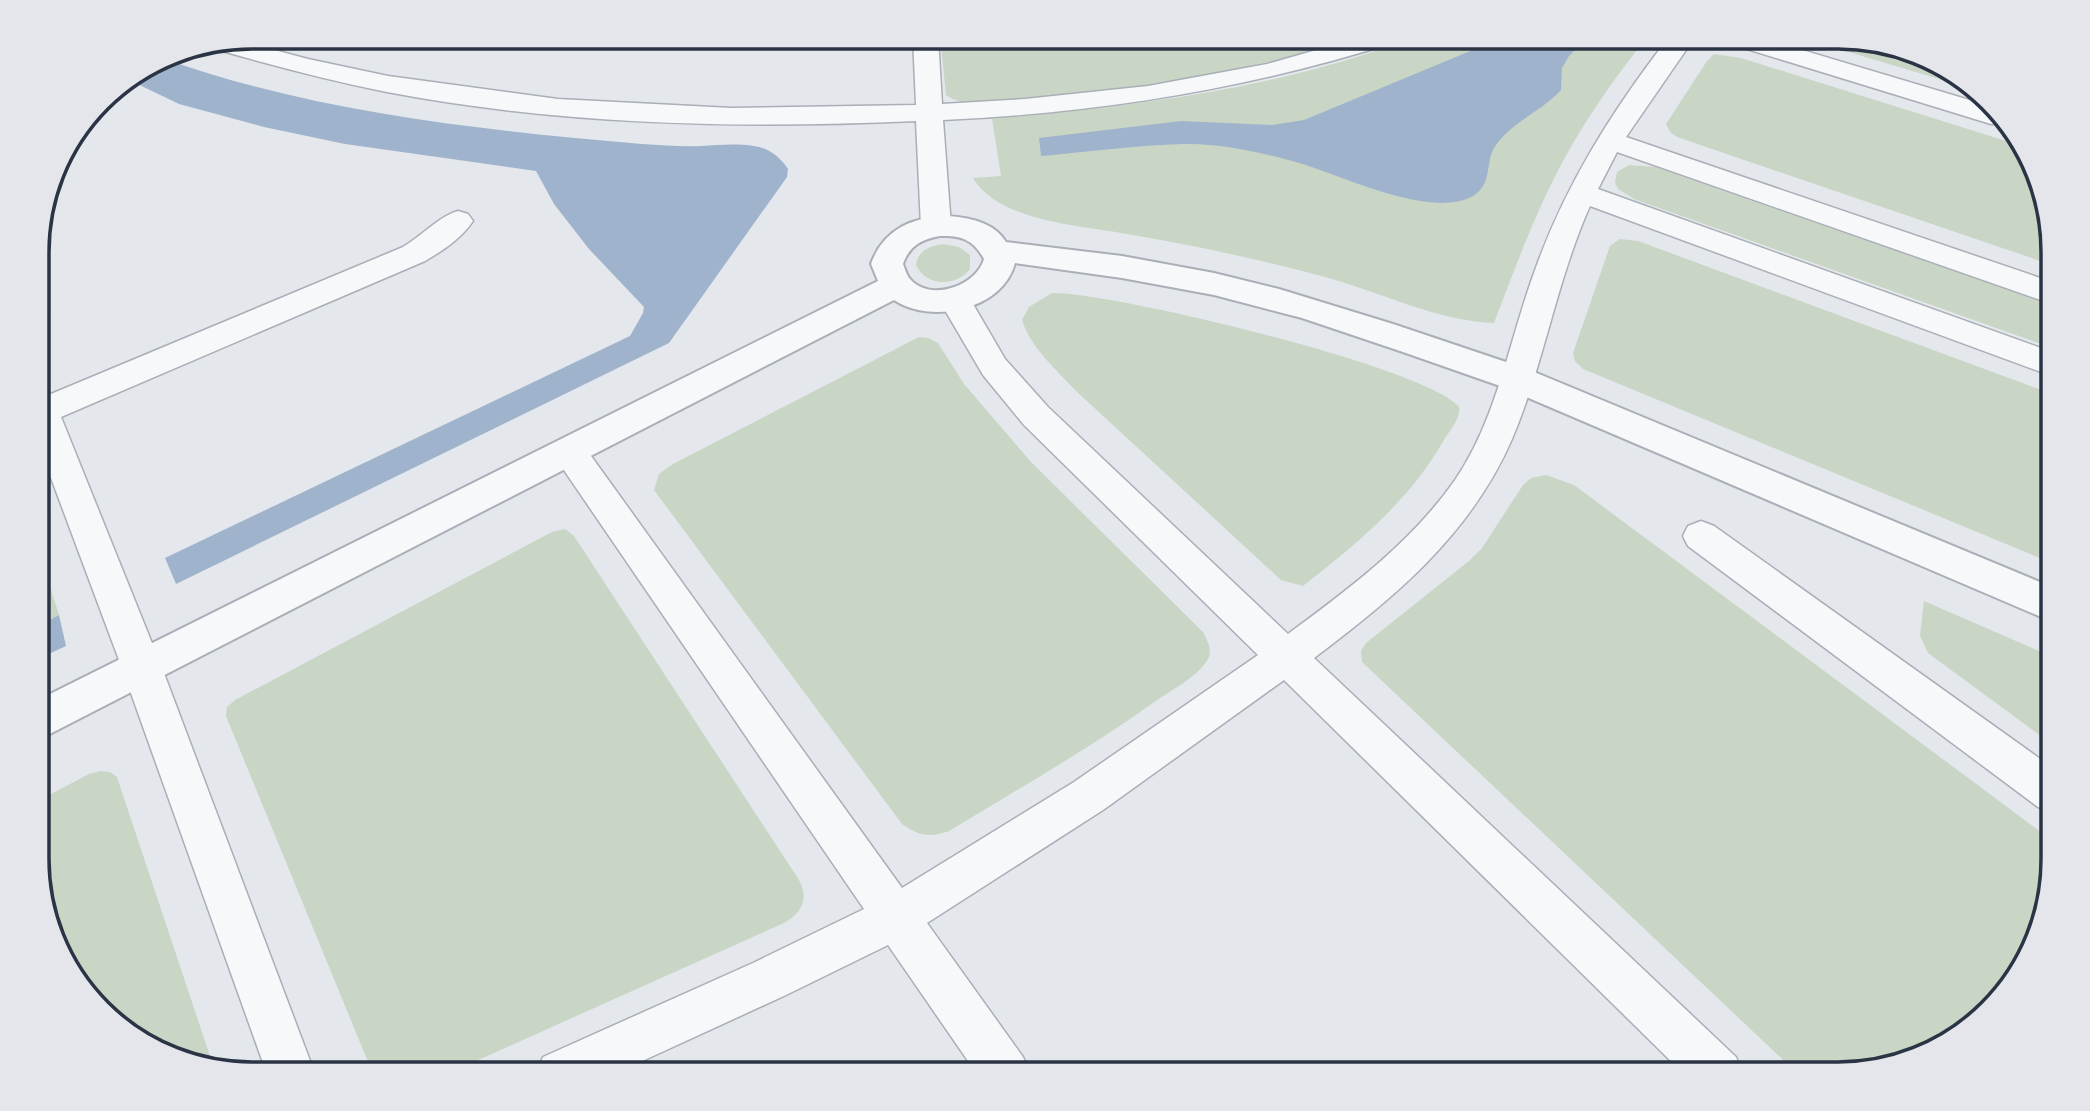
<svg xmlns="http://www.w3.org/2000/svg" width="2090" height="1111" font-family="Signika,sans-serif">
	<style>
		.green { fill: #c9d6c5 }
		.water { fill: #9fb4cc }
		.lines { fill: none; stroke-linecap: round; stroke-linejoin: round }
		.minor-casing { stroke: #a9aeb7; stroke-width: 3 }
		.tertiary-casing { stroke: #a9aeb7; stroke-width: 4 }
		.minor { fill: #f7f8fa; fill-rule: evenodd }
		.tertiary { fill: #f7f8fa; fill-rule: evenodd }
		.rim { fill: none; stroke: #2b3445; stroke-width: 3.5 }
	</style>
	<rect width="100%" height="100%" fill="#e4e7ec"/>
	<g class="green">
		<path d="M 940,37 L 1363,37 C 1255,69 1147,88 1036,99 C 1013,101 964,110 946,95 Z"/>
		<path d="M 1414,37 L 1647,37 C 1616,76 1587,117 1563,161 C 1535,213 1515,268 1494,323 C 1436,321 1381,292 1325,277 C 1243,255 1160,238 1076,226 C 1041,220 992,210 973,178 L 1001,176 L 992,119 C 1135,106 1279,89 1414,37 Z"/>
		<path d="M 1798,37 L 1838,37 L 1934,59 L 1966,87 Z"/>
		<path d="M 1714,54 L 1741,58 L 2022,146 L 2051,224 L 2052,265 L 1677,137 L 1670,132 L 1666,124 L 1707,61 Z"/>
		<path d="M 1629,165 L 1655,167 L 2052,305 L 2052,348 L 1634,199 L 1618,189 L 1615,182 L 1617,172 Z"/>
		<path d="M 1620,239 L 1638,241 L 2052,394 L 2052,563 L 1583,369 L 1575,361 L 1573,353 L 1610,246 Z"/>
		<path d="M 943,244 L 959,247 L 970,255 L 970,269 C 956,287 926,287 916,265 C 918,251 929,246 943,244 Z"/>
		<path d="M 1052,293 C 1111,292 1426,367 1459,407 C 1461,418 1450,430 1444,440 C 1409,501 1358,543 1303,586 L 1281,580 L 1075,390 C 1057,370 1030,347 1022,320 L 1029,307 Z"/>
		<path d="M 919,337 L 928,338 L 938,343 L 964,384 L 1031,462 L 1203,632 C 1208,642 1214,652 1206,662 C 1196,677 1175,688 1160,698 C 1092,747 1020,788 949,831 C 930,838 919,836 902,824 L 654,490 L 659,474 L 673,464 Z"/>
		<path d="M 1546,475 L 1574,485 L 2053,841 L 2053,860 L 2031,955 L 1957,1038 L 1852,1074 L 1798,1074 L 1362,662 L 1361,651 L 1366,643 L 1469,561 L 1482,548 L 1523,485 L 1531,478 Z"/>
		<path d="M 565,529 L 574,536 L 799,880 C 809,899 802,913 784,923 L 447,1074 L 373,1074 L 226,716 L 227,707 L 235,700 L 552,532 Z"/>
		<path d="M 38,548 L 59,615 L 38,626 Z"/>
		<path d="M 1924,601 L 2053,657 L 2053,745 L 1928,653 L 1920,636 Z"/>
		<path d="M 100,771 L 110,772 L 117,777 L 213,1065 L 156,1052 L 81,990 L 39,888 L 38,801 L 89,774 Z"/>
	</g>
	<g class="water">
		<path d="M 1504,37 L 1587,37 L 1569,56 L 1562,68 L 1561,90 C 1542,111 1512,122 1496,145 C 1484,161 1494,183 1473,196 C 1431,220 1341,175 1299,163 C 1264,153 1221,143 1184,144 C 1136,145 1088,152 1041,156 L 1039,138 L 1181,121 L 1272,125 L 1304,120 Z"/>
		<path d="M 162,58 C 316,113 481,130 642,144 C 662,145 682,147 701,146 C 718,145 737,143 754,146 C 769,148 780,157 788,169 L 787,177 L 669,343 L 176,584 L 165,558 L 630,336 L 643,313 L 644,307 L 589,249 L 554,204 L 536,171 L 345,144 L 264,127 L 179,104 L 127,79 Z"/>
		<path d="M 59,615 L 66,646 L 38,659 L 38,626 Z"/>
	</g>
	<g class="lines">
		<defs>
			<g id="minor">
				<path d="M 913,37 L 938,37 L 942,104 L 1025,99 L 1148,86 L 1267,64 L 1362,37 L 1400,37 L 1396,42 C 1248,89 1098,113 943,120 L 951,226 L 946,233 L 936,236 L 926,233 L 921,226 L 916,121 C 740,129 561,125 387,92 C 328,80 270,65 212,48 L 210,45 L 237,40 L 308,59 L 388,76 L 558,99 L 731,108 L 916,105 Z"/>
				<path d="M 1669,37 L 1695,37 L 1626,137 L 2052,282 L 2052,304 L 1617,152 L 1598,189 L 2052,352 L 2052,376 L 1590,206 C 1556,282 1544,364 1512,439 C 1471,534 1394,598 1314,658 L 1736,1057 L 1743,1074 L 1684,1074 L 1284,680 L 1103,810 L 927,923 L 1023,1057 L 1030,1074 L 977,1074 L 888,945 L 786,995 L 614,1074 L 536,1074 L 543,1057 L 753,963 L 864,909 L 557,460 L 552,451 L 557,442 L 569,438 L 581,442 L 902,888 L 1074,782 L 1258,655 L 1024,425 L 983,375 L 939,300 L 944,292 L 955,289 L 966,292 L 1005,359 L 1048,407 L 1288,634 C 1349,589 1411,543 1455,480 C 1497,419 1509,341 1534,273 C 1565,185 1612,111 1669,37 Z"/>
				<path d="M 1720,37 L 1759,37 L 1986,105 L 2008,124 L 1991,124 L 1724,42 Z"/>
				<path d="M 458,211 L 468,214 L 473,221 C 461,239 442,251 425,261 L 61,417 L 162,668 L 315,1074 L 267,1074 L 122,668 L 38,443 L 38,388 L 51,394 L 403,247 C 422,236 438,217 458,211 Z"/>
				<path d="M 1701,521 L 1714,526 L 2053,768 L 2053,813 L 2038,807 L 1688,546 L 1683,536 L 1688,526 Z"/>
			</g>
			<path id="tertiary" d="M 946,216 C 968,217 994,222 1006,242 L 1122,256 L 1214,273 L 1279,289 L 1393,324 L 1527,369 L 2052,587 L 2053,622 L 1503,387 L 1403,352 L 1302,318 L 1214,295 L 1122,278 L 1015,263 C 1003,310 931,325 894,300 L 38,740 L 38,700 L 878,281 L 871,264 C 883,230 912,217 946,216 ZM 940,236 C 961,235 974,240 984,259 C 977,285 931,303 910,279 C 907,276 905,269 903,264 C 909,246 922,239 940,236 Z"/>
		</defs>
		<use href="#minor" class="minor-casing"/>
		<use href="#tertiary" class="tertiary-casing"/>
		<use href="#minor" class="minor"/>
		<use href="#tertiary" class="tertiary"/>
	</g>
	<path d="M0 0H2090V1111H0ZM252 49H1838A203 203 0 0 1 2041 252V859A203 203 0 0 1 1838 1062H252A203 203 0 0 1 49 859V252A203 203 0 0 1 252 49Z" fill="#e4e6eb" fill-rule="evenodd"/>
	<path class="rim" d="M252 49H1838A203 203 0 0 1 2041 252V859A203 203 0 0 1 1838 1062H252A203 203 0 0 1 49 859V252A203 203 0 0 1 252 49Z"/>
</svg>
